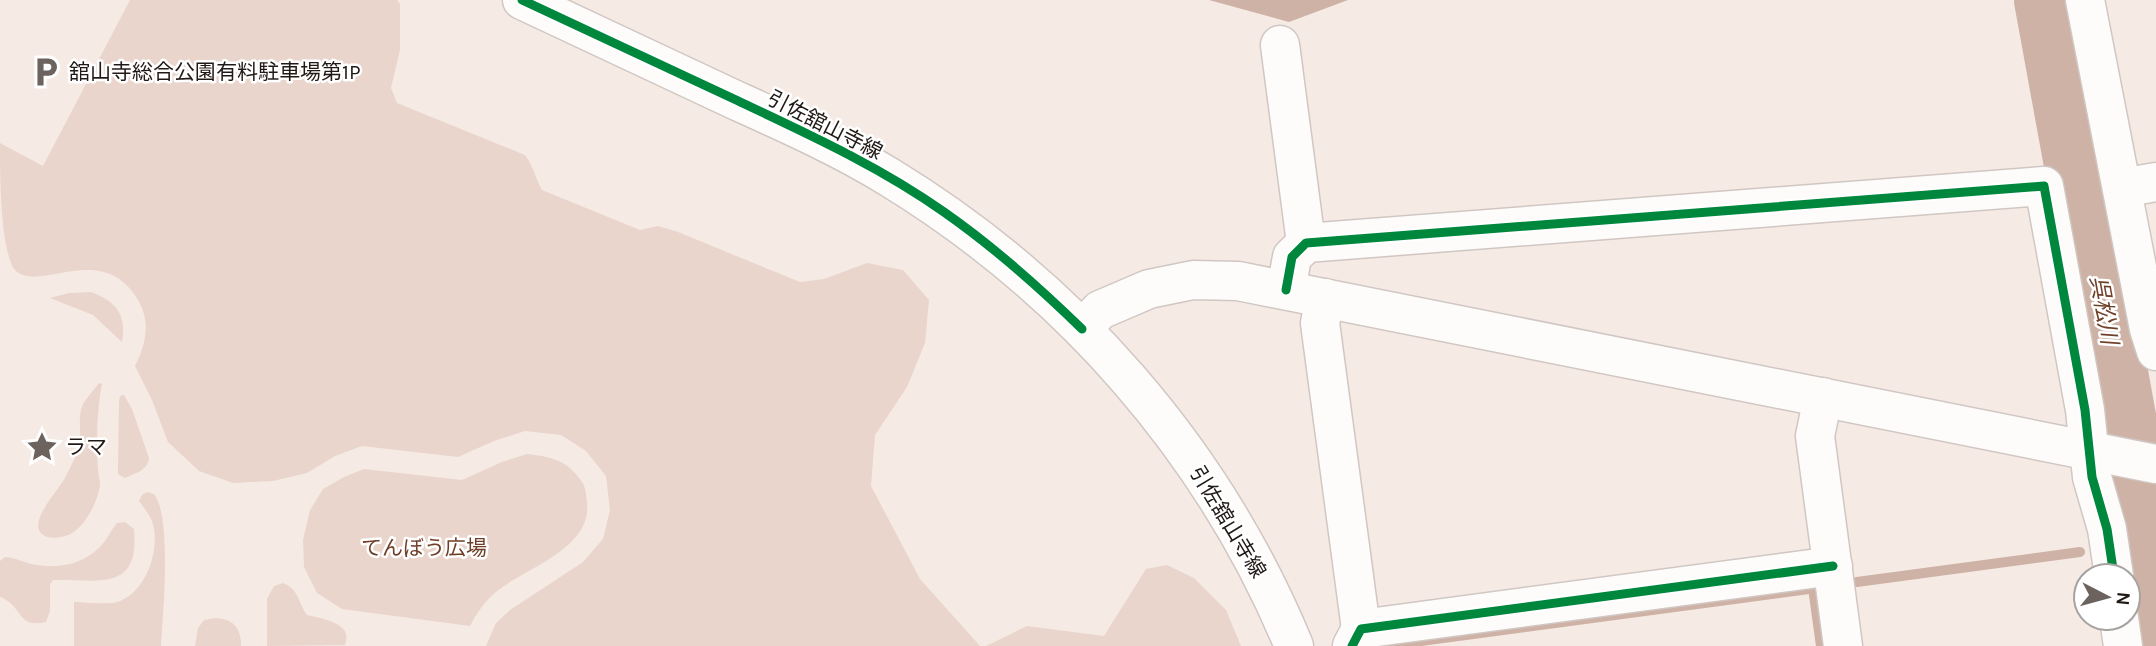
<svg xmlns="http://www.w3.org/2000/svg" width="2156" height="646" font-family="Karla,'Noto Sans JP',sans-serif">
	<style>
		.green { fill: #e9d5cc }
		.water { fill: #ceb2a6 }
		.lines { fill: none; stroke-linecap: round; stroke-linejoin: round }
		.stream { stroke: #ceb2a6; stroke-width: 10 }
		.river { stroke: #ceb2a6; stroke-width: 66 }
		.street-casing { stroke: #d0c7c3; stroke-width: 41 }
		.secondary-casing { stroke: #d0c7c3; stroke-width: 41 }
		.street { stroke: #fefcfb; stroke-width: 38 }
		.secondary { stroke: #fefcfb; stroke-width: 38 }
		.cycleway-casing { stroke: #fff; stroke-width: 13 }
		.cycleway { stroke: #00873e; stroke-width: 9 }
		.labels { text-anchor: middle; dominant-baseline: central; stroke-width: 5; stroke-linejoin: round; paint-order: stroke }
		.poi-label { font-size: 21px; fill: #211916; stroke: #fff; text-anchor: start }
		.street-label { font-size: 21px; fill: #211916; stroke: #fff }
		.park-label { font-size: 21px; fill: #6e3e27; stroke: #fff }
		.water-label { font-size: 23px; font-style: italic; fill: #714029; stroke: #fff }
	</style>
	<rect width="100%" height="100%" fill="#f6eae5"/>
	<g class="green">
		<path d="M 130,0 L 397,0 L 400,4 L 400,50 L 391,88 L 397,103 L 525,155 C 534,167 535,177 542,190 L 640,230 L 658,226 L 678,232 L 800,282 L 824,279 L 867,263 L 903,270 L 929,300 L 925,343 L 907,387 L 875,435 L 871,486 L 920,579 L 980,646 L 486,646 L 496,623 L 510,610 L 583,562 L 603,539 L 610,510 L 606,476 L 586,451 L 561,435 L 525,431 L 494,441 L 458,457 L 362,446 L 335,456 L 307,473 L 273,481 L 233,483 L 199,471 L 168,442 L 152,400 L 135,366 C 146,344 151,322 138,300 C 101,238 38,296 14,269 C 0,246 0,174 0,143 L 43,166 Z"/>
		<path d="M 91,292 C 116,301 127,315 122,342 L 93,315 L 50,298 L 69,293 Z"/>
		<path d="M 99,383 L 102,384 C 97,410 96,442 98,469 C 98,474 100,479 100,485 C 98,502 83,532 65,536 C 57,538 46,540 40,532 C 31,517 60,489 66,476 C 70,467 77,456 79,447 C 82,434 77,416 83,404 C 87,397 94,390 99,383 Z"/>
		<path d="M 124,395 L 132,409 L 149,458 C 148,470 136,473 125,478 L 118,474 L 118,468 L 119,401 L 120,396 Z"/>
		<path d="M 527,454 C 553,457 567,460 582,482 C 586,488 586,495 587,503 C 592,549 525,568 496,592 C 484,602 477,613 470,626 L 342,609 L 317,593 L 304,567 L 303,540 L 310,510 L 323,489 L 344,477 L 364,469 L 462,480 L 502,462 Z"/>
		<path d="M 147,492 L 154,494 C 172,517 163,614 161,646 L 74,646 L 74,602 C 85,602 107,605 117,602 C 146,593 160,551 153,524 C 151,516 144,508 139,501 L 142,495 Z"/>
		<path d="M 125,522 L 134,529 C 140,593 98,579 53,580 L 50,584 L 50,611 L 46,622 C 16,629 24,606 0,597 L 0,561 L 5,557 C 18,558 24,563 36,565 C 62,569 88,563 105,541 C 109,535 112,529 117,523 Z"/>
		<path d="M 1167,565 L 1194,578 L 1226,610 L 1241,646 L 986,646 L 1027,626 L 1104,636 L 1146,569 Z"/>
		<path d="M 283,583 C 299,589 298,603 307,615 C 323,619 354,623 345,645 L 267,646 L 267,599 L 274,586 Z"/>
		<path d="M 215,618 C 233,619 241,627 241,646 L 195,646 L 198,628 L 204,620 Z"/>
	</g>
	<path class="water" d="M 1209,0 L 1348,0 L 1289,22 Z"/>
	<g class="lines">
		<g class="stream">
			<path d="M 2121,547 L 2146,544"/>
			<path d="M 1857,582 L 2080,552"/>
			<path d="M 1813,588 L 1821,646"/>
			<path d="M 1384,646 L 1816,588"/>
		</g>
		<path class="river" d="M 2047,0 L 2144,532 L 2156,621"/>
		<defs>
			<g id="street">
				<path d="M 2085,0 L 2149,329 L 2156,351"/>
				<path d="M 1280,45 L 1306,243"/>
				<path d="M 2122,188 L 2156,182"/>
				<path d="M 1286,290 L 1292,257 L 1306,243 L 2044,186 L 2085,410 L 2092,477 L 2107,529 L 2114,576"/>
				<path d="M 1325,298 L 1320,323 L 1361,629"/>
				<path d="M 1823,397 L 1815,436 L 1843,646"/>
				<path d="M 2119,618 L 2123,646"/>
				<path d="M 1352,646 L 1361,629 L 1833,566"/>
			</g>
			<g id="secondary">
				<path d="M 522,0 C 592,33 663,66 733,99 C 786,123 840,147 889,177 C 1069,287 1213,450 1294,646"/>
				<path d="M 1082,329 L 1100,310 L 1149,289 L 1193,280 L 1238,281 L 2156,464"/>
			</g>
		</defs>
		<use href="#street" class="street-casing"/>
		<use href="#secondary" class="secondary-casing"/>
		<use href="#street" class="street"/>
		<use href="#secondary" class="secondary"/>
		<defs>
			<g id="cycleway">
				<path d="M 522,0 C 593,33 663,66 734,99 C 806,133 879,166 944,212 C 994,247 1039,287 1082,329"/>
				<path d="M 1286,290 L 1292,257 L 1306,243 L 2044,186 L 2085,410 L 2092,477 L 2107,529 L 2114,576"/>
				<path d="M 1352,646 L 1361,629 L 1833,566"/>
			</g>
		</defs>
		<use href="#cycleway" class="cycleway-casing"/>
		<use href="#cycleway" class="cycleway"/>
	</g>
	<defs>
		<symbol id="parking-bare" viewBox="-9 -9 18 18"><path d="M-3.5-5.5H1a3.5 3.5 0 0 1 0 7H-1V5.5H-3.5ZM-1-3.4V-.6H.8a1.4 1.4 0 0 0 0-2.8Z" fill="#6c625e" stroke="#fff" stroke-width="2.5" paint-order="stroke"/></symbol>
		<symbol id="sight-bare" viewBox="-9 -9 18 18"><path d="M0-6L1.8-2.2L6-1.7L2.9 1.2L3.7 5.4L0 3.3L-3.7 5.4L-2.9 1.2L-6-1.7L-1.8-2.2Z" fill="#6c625e" stroke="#fff" stroke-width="2.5" paint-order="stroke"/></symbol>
	</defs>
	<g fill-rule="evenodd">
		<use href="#parking-bare" x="24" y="50" width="44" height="44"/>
		<use href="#sight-bare" x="20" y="425" width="44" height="44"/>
	</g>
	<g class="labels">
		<g class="poi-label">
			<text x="69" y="72">舘山寺総合公園有料駐車場第1P</text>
			<text x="65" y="447">ラマ</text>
		</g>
		<g class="street-label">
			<text transform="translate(825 125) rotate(27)">引佐舘山寺線</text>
			<text transform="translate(1228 522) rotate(59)">引佐舘山寺線</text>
		</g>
		<g class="park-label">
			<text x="424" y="548">てんぼう広場</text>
		</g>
		<g class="water-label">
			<text transform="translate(2104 310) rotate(80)">呉松川</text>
		</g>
	</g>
	<g transform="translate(2107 597) rotate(96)"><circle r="33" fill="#ffffff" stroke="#a6a3a2" stroke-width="2"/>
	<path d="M0-5L12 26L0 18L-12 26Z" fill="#6c625e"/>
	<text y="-10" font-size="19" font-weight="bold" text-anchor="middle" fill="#211916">N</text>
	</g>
</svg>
